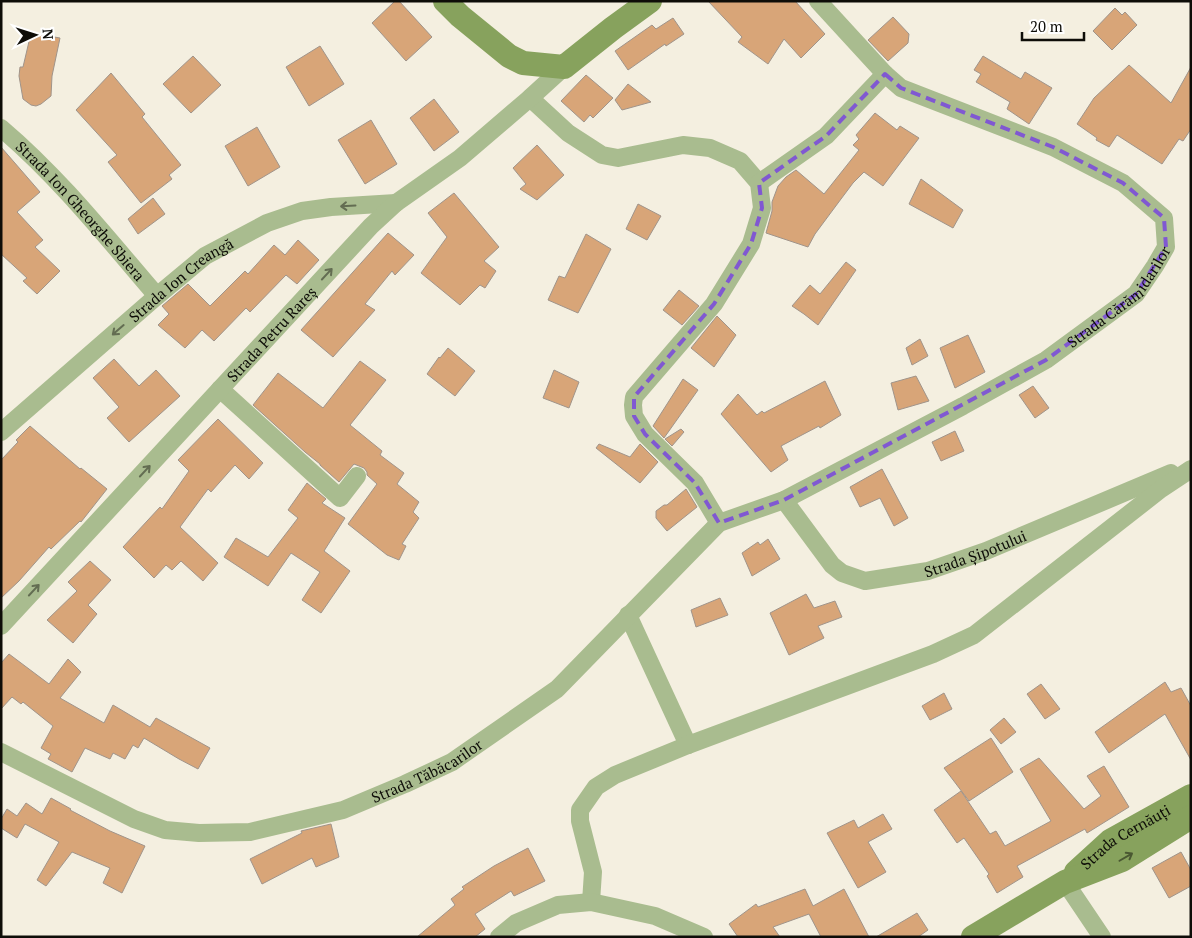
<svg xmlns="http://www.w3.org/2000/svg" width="1192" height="938" font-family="'PT Serif',serif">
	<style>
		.building { fill: #d8a578; stroke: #a0948a }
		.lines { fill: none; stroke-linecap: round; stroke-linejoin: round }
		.street { stroke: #a9bc8f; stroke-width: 18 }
		.secondary { stroke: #87a25d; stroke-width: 24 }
		.oneway { stroke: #636d52 }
		.oneway2 { stroke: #4a5832 }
		.marked { fill: none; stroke: #8058d2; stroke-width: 4; stroke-dasharray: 10 6; stroke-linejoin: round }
		.labels { text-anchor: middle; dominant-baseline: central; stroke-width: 4; stroke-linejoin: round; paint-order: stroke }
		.street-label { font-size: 15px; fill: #0e0d08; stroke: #fff }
	</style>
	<rect width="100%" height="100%" fill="#f4efe0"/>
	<g class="building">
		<path d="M 395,1 L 399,1 L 432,37 L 406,61 L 372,23 Z"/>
		<path d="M 708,1 L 795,1 L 825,34 L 801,58 L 784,39 L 768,64 L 738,42 L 742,37 Z"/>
		<path d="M 1115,8 L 1122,15 L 1125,12 L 1137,25 L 1112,50 L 1093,31 Z"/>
		<path d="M 893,17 L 909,34 L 908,43 L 888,61 L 868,40 Z"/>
		<path d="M 673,18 L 684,34 L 666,46 L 665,44 L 628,70 L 615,51 L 652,25 L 656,29 Z"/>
		<path d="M 31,33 L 60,38 L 52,76 L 51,96 L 41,104 L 36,106 L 31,105 L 23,99 L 19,76 L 20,67 L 23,67 Z"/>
		<path d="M 320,46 L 344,84 L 309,106 L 286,67 Z"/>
		<path d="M 193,56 L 221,85 L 191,113 L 163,84 Z"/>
		<path d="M 983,56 L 1021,79 L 1025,72 L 1052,88 L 1029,124 L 1007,109 L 1010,102 L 976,82 L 981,74 L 974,70 Z"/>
		<path d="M 1129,65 L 1171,103 L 1191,67 L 1191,129 L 1183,141 L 1179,139 L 1162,164 L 1117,135 L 1109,147 L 1096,140 L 1097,138 L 1077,124 L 1094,98 Z"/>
		<path d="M 111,73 L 145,114 L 142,117 L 181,165 L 169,175 L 172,179 L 141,203 L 108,162 L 117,155 L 76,110 Z"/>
		<path d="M 586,75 L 613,98 L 593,118 L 590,115 L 584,122 L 561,101 Z"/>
		<path d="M 628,84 L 651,102 L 622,110 L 615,100 Z"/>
		<path d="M 434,99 L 459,132 L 434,151 L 410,118 Z"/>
		<path d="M 875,113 L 897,130 L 900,126 L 919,138 L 883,186 L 864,172 L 853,183 L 841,199 L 815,234 L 808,247 L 766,233 L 772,211 L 772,202 L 778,186 L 786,177 L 796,170 L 824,194 L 859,150 L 853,145 L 859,139 L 856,135 Z"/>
		<path d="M 371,120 L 397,164 L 365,184 L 338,140 Z"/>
		<path d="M 257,127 L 280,167 L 248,186 L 225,146 Z"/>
		<path d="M 537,145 L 564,175 L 537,200 L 520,189 L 526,184 L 513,168 Z"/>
		<path d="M 1,147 L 40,192 L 17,212 L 43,240 L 35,247 L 60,271 L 37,294 L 23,281 L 27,278 L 1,254 Z"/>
		<path d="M 921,179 L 963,210 L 953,228 L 909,204 Z"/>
		<path d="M 454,193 L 499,247 L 484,261 L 496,271 L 485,288 L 480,285 L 460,305 L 421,273 L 447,237 L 428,213 Z"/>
		<path d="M 153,198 L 165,214 L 138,234 L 128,219 Z"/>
		<path d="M 638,204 L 661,216 L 647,240 L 626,229 Z"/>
		<path d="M 388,233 L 414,255 L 395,275 L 392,271 L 365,304 L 375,310 L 333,357 L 301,330 Z"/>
		<path d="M 586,234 L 611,249 L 590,290 L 578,313 L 548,300 L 559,276 L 565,278 Z"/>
		<path d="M 298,240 L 319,260 L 297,284 L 286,275 L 250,312 L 246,308 L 214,341 L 202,330 L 185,348 L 158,325 L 169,314 L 162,306 L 188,284 L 210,306 L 245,271 L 248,274 L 274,245 L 285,255 Z"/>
		<path d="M 846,262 L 856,270 L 818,325 L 804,314 L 792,306 L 810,285 L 820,294 Z"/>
		<path d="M 679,290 L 699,306 L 682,325 L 663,310 Z"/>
		<path d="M 717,316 L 736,335 L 714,367 L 691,348 Z"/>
		<path d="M 968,335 L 985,372 L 955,388 L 940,348 Z"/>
		<path d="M 920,339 L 928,356 L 912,365 L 906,348 Z"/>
		<path d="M 448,348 L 475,371 L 455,396 L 427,374 L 439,357 L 440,358 Z"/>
		<path d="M 114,359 L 139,386 L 156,370 L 180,396 L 129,442 L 107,418 L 119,407 L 93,378 Z"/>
		<path d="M 360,361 L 386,380 L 350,425 L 382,451 L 380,455 L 404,473 L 397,484 L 419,502 L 413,512 L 419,518 L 402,544 L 406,546 L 399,560 L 387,555 L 348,524 L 377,484 L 367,475 L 367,472 L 364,468 L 354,464 L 339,482 L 320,465 L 320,464 L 305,452 L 253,405 L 278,373 L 323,408 Z"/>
		<path d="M 554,370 L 579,382 L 569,408 L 543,398 Z"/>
		<path d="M 916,376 L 929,401 L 898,410 L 891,383 Z"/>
		<path d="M 683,379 L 698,390 L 664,438 L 653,426 Z"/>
		<path d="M 825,381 L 841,415 L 820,428 L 819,426 L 781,446 L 788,460 L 771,472 L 721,414 L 738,394 L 757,415 L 762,411 L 764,413 Z"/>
		<path d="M 1033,386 L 1049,408 L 1035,418 L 1019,395 Z"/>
		<path d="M 218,419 L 263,463 L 249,479 L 235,465 L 211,492 L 208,489 L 180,527 L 218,563 L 203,581 L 181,561 L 172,570 L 166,565 L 154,578 L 123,547 L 160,507 L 162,509 L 189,471 L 178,460 Z"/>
		<path d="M 30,426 L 80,469 L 81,468 L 107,489 L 81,522 L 80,521 L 51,549 L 49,547 L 19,581 L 1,598 L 1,460 L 18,442 L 16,440 Z"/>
		<path d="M 681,429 L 684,432 L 672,446 L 665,439 Z"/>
		<path d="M 955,431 L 964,451 L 941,461 L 932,442 Z"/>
		<path d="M 599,444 L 630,457 L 640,444 L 658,462 L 640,483 L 596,448 Z"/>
		<path d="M 882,469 L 908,518 L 894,526 L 880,498 L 860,507 L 850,487 Z"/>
		<path d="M 307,483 L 326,499 L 322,503 L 345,518 L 324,551 L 350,571 L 321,613 L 302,600 L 320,572 L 291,553 L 268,586 L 224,557 L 236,538 L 268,557 L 298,518 L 288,510 Z"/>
		<path d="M 686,489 L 697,507 L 667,531 L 656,518 L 656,511 L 664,505 L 667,505 Z"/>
		<path d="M 768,539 L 780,559 L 752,576 L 742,553 L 758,542 L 760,545 Z"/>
		<path d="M 90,561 L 111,580 L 88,605 L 97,614 L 73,643 L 47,620 L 77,591 L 68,582 Z"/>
		<path d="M 806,594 L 814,608 L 835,601 L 842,617 L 818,626 L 824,638 L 789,655 L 770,613 Z"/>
		<path d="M 720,598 L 728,615 L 696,627 L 691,610 Z"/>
		<path d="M 9,654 L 49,684 L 68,659 L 81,672 L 60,698 L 104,723 L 113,705 L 150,727 L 156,718 L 210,748 L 198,769 L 179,759 L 144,738 L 138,748 L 133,745 L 125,759 L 113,753 L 110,759 L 85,748 L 72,772 L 48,759 L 51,754 L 41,748 L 53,726 L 23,702 L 21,704 L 12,697 L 1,709 L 1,663 Z"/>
		<path d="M 1165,682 L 1171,692 L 1181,688 L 1191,706 L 1191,760 L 1165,714 L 1109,753 L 1095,732 Z"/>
		<path d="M 1041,684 L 1060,709 L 1045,719 L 1027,694 Z"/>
		<path d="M 944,693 L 952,709 L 930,720 L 922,706 Z"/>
		<path d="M 1004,718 L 1016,732 L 1001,744 L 990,730 Z"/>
		<path d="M 991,738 L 1013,772 L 969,801 L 944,768 Z"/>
		<path d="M 1039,758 L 1084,809 L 1101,796 L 1087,776 L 1104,766 L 1129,807 L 1087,833 L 1085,829 L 1017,866 L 1023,877 L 997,893 L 987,876 L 989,874 L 964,838 L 957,843 L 934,810 L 961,791 L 990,834 L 996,831 L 1005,846 L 1051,821 L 1020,769 Z"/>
		<path d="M 51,798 L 71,809 L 70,810 L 110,831 L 145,846 L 122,893 L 103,883 L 110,868 L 72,852 L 46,886 L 37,880 L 59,842 L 25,824 L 17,838 L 1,828 L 1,819 L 7,809 L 17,816 L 26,803 L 42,814 Z"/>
		<path d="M 883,814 L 892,829 L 868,842 L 886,872 L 858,888 L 827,833 L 854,820 L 858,828 Z"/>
		<path d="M 331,824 L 339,857 L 316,867 L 312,858 L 262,884 L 250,859 L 302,833 L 301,831 Z"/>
		<path d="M 528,848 L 545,881 L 514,896 L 511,891 L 475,914 L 485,929 L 475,937 L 417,937 L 455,905 L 451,899 L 464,889 L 462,887 L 494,866 Z"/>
		<path d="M 1181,852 L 1191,870 L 1191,886 L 1169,898 L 1152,868 Z"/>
		<path d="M 805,889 L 813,906 L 844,889 L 869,937 L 821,937 L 809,914 L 773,927 L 780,937 L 738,937 L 729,924 L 756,904 L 758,907 Z"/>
		<path d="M 917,913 L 928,930 L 918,937 L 876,937 Z"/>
	</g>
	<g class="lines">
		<g class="street">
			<path d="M 530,98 L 568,133 L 602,155 L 618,158 L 683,145 L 710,148 L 740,161 L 759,183 L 762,208 L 751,244 L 714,304 L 634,397 L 633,405 L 634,416 L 645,434 L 695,483 L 719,523"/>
			<path id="s1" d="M 1,128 C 60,178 107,238 157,296"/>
			<path d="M 759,183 L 826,136 L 885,74"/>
			<path d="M 220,389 L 340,498 L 357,476"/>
			<path id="s2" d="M 1,432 L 157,296 L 205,256 L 267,223 L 302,211 L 331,207 L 396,203"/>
			<path id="s3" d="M 784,500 L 832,565 L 842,573 L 865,581 L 928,571 L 986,551 L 1171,473"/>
			<path d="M 628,615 L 688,745"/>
			<path id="s4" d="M 1,626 L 371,226 L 396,203 L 460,158 L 530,98 L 564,67"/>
			<path id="s5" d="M 1,752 L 134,819 L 165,830 L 199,833 L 250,832 L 343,810 L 405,784 L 452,762 L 557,689 L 719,523 L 784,500 L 963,406 L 1046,360 L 1136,294 L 1155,266 L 1166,247 L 1164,218 L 1123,183 L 1053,147 L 901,88 L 885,74 L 818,1"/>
			<path d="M 1065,882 L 1102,937"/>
			<path d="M 591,902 L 593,872 L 580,821 L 580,810 L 596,787 L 615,775 L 688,745 L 933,654 L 974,635 L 1161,489 L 1191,469"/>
			<path d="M 499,937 L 516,923 L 558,905 L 591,902 L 655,916 L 704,937"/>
		</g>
		<g class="secondary">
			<path d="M 445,1 L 460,16 L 509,56 L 523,63 L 564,67 L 613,28 L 650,1"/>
			<path id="s6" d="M 1076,872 L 1110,841 L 1191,796"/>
			<path d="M 973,937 L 1065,882 L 1122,860 L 1191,817"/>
		</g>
	</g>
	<defs><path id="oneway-shaft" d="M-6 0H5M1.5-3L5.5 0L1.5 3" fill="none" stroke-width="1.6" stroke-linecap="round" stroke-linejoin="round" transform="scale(1.25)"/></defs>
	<g class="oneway">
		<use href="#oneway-shaft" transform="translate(348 206) rotate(177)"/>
		<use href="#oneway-shaft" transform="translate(327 274) rotate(-47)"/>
		<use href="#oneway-shaft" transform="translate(118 330) rotate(139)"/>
		<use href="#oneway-shaft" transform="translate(145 471) rotate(-47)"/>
		<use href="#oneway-shaft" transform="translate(34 590) rotate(-47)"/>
	</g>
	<use class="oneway2" href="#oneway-shaft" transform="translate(1126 857) rotate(-30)"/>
	<path class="marked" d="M 885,74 L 901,88 L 1053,147 L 1123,183 L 1164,218 L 1166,247 L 1136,294 L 1046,360 L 784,500 L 719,523 L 695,483 L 645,434 L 634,416 L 634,397 L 714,304 L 751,244 L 762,208 L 759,183 L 826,136 Z"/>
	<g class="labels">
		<g class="street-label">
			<text stroke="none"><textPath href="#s1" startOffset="115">Strada Ion Gheorghe Sbiera</textPath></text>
			<text stroke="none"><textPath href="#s2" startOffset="236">Strada Ion Creangă</textPath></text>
			<text stroke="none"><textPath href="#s5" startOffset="1305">Strada Cărămidarilor</textPath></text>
			<text stroke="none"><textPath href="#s4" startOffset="398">Strada Petru Rareș</textPath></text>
			<text stroke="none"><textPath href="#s3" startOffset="232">Strada Șipotului</textPath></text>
			<text stroke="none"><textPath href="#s5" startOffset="455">Strada Tăbăcarilor</textPath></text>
			<text stroke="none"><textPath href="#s6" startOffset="61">Strada Cernăuți</textPath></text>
		</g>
	</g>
	<rect width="1192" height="938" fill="none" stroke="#0e0d08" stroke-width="5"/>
	<g transform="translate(35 35) rotate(86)" stroke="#ffffff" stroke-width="4" paint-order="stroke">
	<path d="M0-4L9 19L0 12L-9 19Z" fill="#0e0d08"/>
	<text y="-8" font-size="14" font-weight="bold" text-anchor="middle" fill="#0e0d08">N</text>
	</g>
	<path d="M1022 32v8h62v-8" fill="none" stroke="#0e0d08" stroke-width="2.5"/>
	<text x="1030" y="32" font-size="15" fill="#0e0d08" stroke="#ffffff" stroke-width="4" paint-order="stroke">20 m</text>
</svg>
